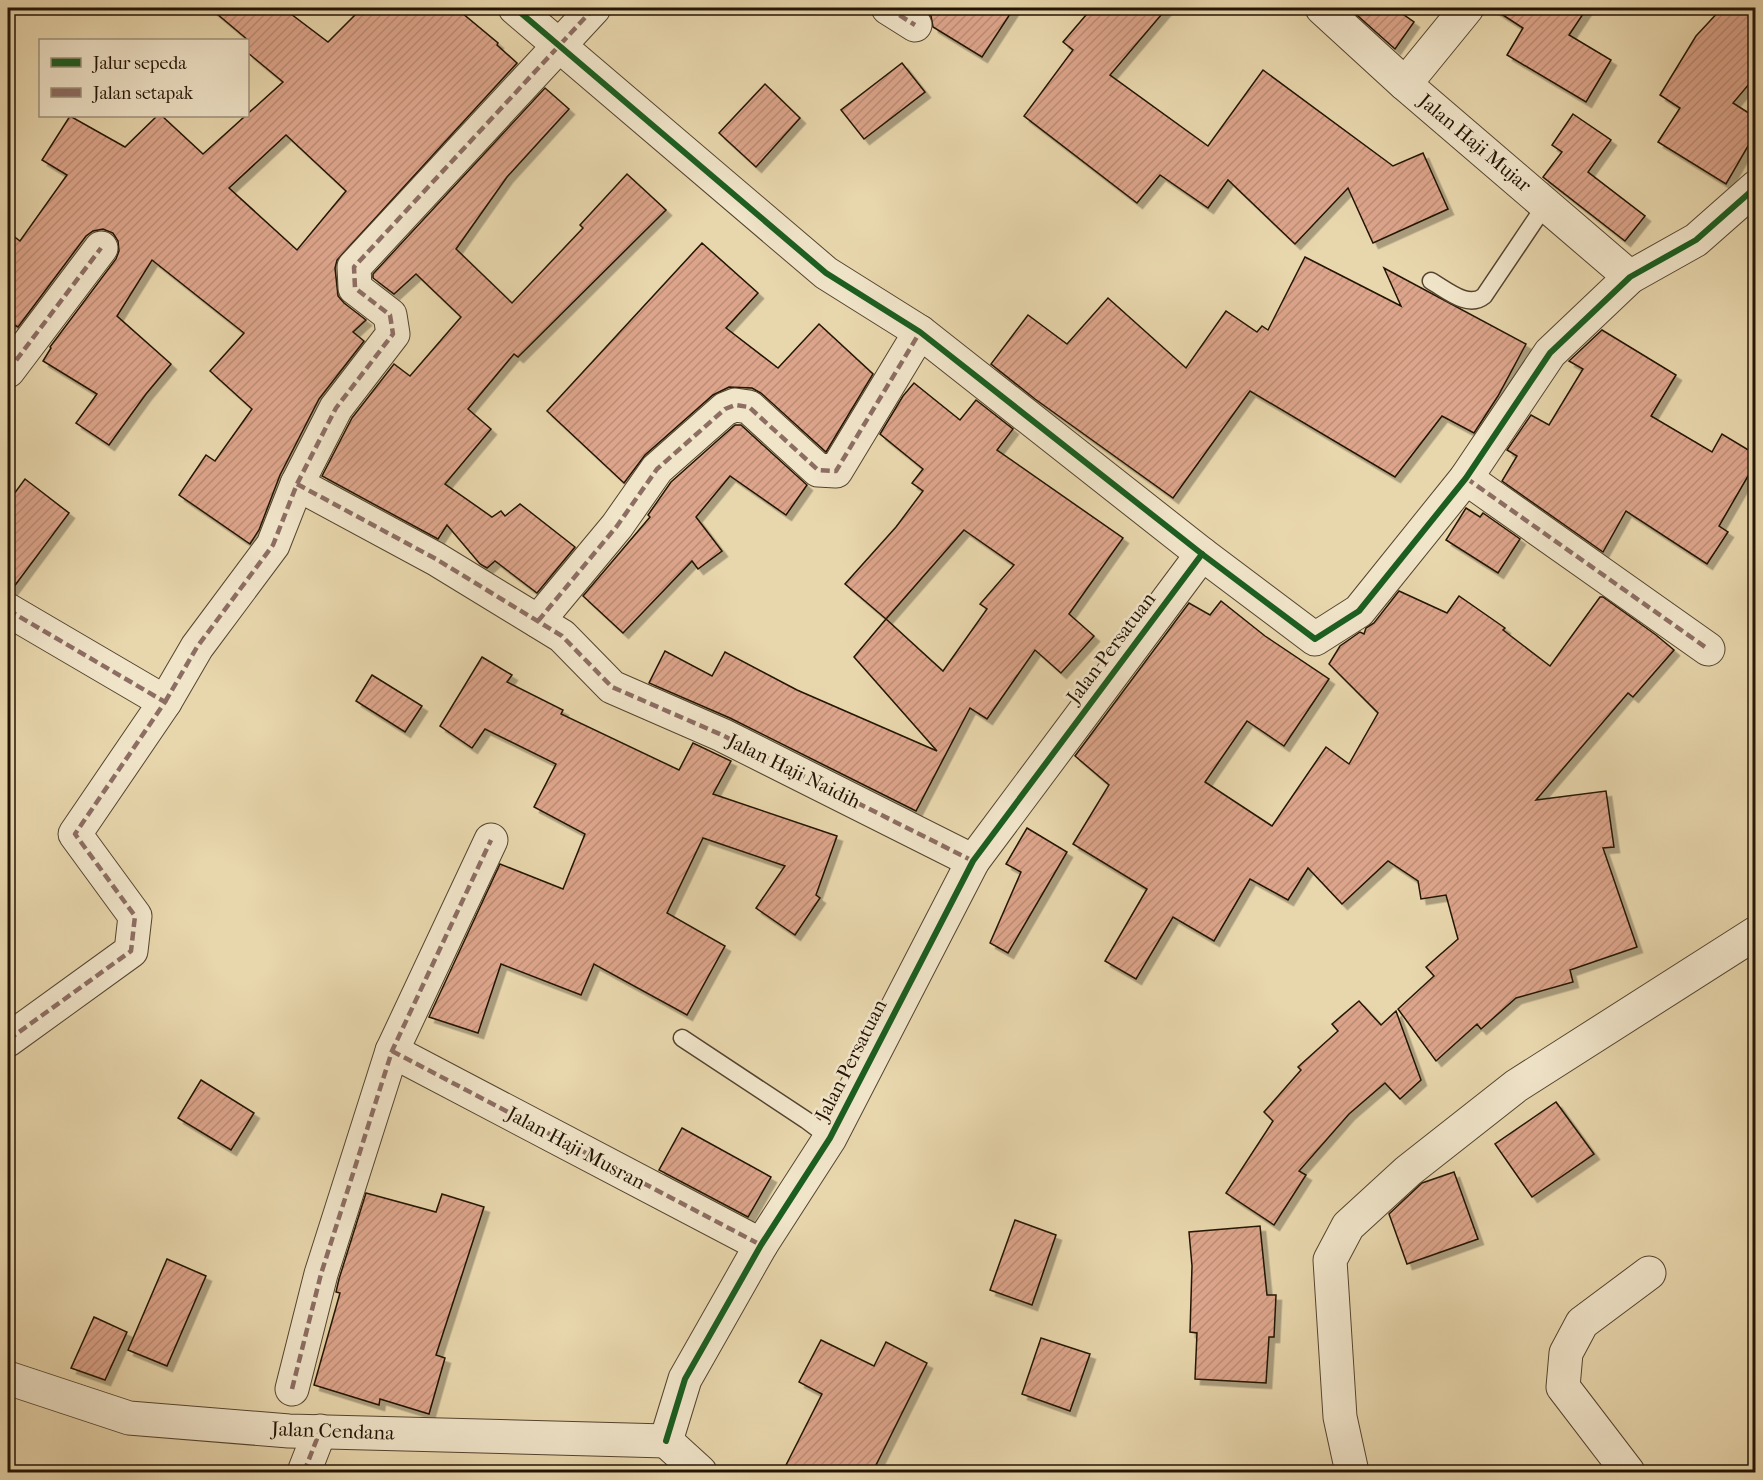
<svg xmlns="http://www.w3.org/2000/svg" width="1763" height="1480" font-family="'IM FELL French Canon',serif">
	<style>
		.building { fill: url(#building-hatch); stroke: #231405; stroke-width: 1.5; fill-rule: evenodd; filter: url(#shadow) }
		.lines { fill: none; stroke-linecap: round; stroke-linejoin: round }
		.lane-casing { stroke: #54442f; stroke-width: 19 }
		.street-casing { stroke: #54442f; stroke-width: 35 }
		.lane { stroke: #f0e4c9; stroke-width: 16 }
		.street { stroke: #f0e4c9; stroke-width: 33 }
		.quiet { stroke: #8d6e63; stroke-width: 4.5; stroke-dasharray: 9 4.5; stroke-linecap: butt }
		.cycleway-casing { stroke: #f0e4c9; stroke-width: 10 }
		.cycleway { stroke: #1b5e20; stroke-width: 6 }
		.labels { text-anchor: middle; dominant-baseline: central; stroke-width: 5; stroke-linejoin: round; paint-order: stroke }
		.street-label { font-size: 20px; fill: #231405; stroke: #f0e4c9 }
	</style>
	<defs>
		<pattern id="building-hatch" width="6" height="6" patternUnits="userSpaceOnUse" patternTransform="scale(1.5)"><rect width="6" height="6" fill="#dca48a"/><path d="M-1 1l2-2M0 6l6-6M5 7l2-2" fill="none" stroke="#bc8c76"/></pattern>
		<filter id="shadow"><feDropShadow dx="5.5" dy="5.5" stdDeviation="0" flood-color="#0004"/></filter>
	</defs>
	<rect width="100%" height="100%" fill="#e8d6ac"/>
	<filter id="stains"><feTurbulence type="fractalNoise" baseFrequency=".00333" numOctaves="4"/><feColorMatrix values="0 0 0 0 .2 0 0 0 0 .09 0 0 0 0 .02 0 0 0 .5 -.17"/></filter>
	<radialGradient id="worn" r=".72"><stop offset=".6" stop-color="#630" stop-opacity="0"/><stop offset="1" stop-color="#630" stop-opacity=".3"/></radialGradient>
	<g class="building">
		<path d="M 210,8 L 283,8 L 328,42 L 362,8 L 456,8 L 498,43 L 497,45 L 517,63 L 337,260 L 335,268 L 338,296 L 344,303 L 366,320 L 353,332 L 364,341 L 319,399 L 280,475 L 259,530 L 250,544 L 179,495 L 206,455 L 215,461 L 252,409 L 210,371 L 244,333 L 152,260 L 117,316 L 171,364 L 146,394 L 109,445 L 76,423 L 97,394 L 43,361 L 51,348 L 50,347 L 116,259 L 119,251 L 118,241 L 113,233 L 103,229 L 93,231 L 86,236 L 18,327 L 8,321 L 8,232 L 20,241 L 67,175 L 42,160 L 70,116 L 125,147 L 157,116 L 162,116 L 203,154 L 283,82 L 248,53 L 248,40 ZM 286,135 L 346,191 L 297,250 L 229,188 Z"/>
		<path d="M 922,8 L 1014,8 L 982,57 L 933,27 L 931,16 Z"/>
		<path d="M 1092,8 L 1167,8 L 1110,75 L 1208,146 L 1263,70 L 1393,166 L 1423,153 L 1448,209 L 1373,243 L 1348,188 L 1295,244 L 1228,180 L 1208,208 L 1160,175 L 1137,203 L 1024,116 L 1073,50 L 1063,42 Z"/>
		<path d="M 1349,8 L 1394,8 L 1414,22 L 1395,49 Z"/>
		<path d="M 1492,8 L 1587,8 L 1569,35 L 1611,60 L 1586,102 L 1507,55 L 1523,28 Z"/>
		<path d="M 1722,8 L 1755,8 L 1755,77 L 1733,103 L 1755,117 L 1755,134 L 1726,184 L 1658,142 L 1680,108 L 1660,95 L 1696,36 Z"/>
		<path d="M 902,63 L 925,92 L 864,139 L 841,110 Z"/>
		<path d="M 765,84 L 800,118 L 756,167 L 719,133 Z"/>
		<path d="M 545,88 L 569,109 L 507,177 L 456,249 L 512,303 L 583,228 L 580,225 L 627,174 L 666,210 L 518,357 L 514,354 L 468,409 L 491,429 L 445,484 L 492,517 L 501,511 L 505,516 L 520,504 L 575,547 L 537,593 L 495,561 L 487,568 L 480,564 L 447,525 L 438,539 L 322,476 L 352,418 L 394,364 L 410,376 L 461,317 L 416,274 L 394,294 L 373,278 L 373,274 Z"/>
		<path d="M 1573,114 L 1611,140 L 1588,172 L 1645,216 L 1625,241 L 1543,177 L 1562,152 L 1552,145 Z"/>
		<path d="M 702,243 L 758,293 L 726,328 L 778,368 L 819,324 L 873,374 L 826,452 L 761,393 L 752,388 L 729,387 L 713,395 L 645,455 L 624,483 L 547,411 Z"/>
		<path d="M 1305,257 L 1401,306 L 1384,268 L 1526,344 L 1498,396 L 1474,433 L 1442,416 L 1395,477 L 1250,391 L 1173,498 L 1035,399 L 991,364 L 1028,315 L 1067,344 L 1108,298 L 1186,368 L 1226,311 L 1257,332 L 1262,326 L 1268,330 Z"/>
		<path d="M 1602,330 L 1676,375 L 1651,416 L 1712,452 L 1722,434 L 1755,454 L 1755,464 L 1719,526 L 1728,532 L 1707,564 L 1626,511 L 1603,552 L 1502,481 L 1517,456 L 1507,450 L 1531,415 L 1549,425 L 1583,369 L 1569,361 Z"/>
		<path d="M 914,383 L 960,420 L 976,400 L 1013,429 L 997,450 L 1123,538 L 1069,614 L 1094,636 L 1061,673 L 1035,650 L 987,719 L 970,708 L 916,811 L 730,718 L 649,683 L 665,651 L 712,676 L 725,652 L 797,690 L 937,751 L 854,657 L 886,619 L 845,584 L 896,527 L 923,491 L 912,483 L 923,469 L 880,434 L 903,396 ZM 964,530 L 1014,565 L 980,604 L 987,609 L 943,671 L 886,619 Z"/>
		<path d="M 735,425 L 741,425 L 807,485 L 786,515 L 730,476 L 696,517 L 722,551 L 698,569 L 692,561 L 623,633 L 583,596 L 650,517 L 648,515 L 671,482 Z"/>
		<path d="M 25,479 L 69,513 L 10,592 L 8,591 L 8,502 Z"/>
		<path d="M 1466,508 L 1480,517 L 1483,513 L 1520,539 L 1498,573 L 1446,540 Z"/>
		<path d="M 1399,591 L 1447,613 L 1459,596 L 1505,628 L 1503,630 L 1550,666 L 1600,597 L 1603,597 L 1656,635 L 1674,650 L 1633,697 L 1628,693 L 1536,800 L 1606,791 L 1614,847 L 1603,848 L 1637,947 L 1570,970 L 1573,982 L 1516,998 L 1481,1029 L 1477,1024 L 1436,1061 L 1398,1009 L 1434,976 L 1426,967 L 1458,939 L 1446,895 L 1421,899 L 1418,881 L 1388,861 L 1342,904 L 1308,868 L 1288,900 L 1250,879 L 1214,941 L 1173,917 L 1136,979 L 1105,961 L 1147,889 L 1073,844 L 1109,785 L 1075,756 L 1189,603 L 1210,615 L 1221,601 L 1265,636 L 1329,679 L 1284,746 L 1247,721 L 1205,782 L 1272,826 L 1326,747 L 1349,764 L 1378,713 L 1329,664 L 1340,646 L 1360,632 L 1364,634 L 1366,628 L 1374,623 Z"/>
		<path d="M 482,657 L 512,675 L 507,682 L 563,710 L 561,714 L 679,770 L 693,743 L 731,761 L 713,794 L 837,836 L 816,895 L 820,898 L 795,935 L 756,908 L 785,866 L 703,838 L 667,913 L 725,946 L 687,1015 L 594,964 L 581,995 L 501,964 L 478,1033 L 429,1017 L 500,864 L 563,889 L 585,834 L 534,807 L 556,764 L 485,729 L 472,748 L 440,726 Z"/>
		<path d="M 372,675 L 422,706 L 405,732 L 356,701 Z"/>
		<path d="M 1027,828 L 1067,852 L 1008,953 L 990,943 L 1021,872 L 1006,864 Z"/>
		<path d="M 1359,1001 L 1381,1025 L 1396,1011 L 1421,1080 L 1400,1099 L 1385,1083 L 1349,1114 L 1299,1171 L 1306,1175 L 1274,1225 L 1226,1193 L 1273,1121 L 1264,1112 L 1301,1070 L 1298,1067 L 1338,1031 L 1332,1024 Z"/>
		<path d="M 201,1080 L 254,1113 L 231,1150 L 178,1118 Z"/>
		<path d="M 1556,1102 L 1594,1154 L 1532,1197 L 1495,1144 Z"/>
		<path d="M 682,1128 L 771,1177 L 748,1217 L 659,1170 Z"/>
		<path d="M 1454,1172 L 1478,1239 L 1407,1264 L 1389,1214 L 1422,1183 Z"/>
		<path d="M 366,1193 L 436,1212 L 442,1194 L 484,1207 L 436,1355 L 445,1358 L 429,1414 L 380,1399 L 379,1405 L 314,1385 L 340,1293 L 336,1292 L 339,1279 Z"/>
		<path d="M 1015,1220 L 1056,1235 L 1032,1305 L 990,1290 Z"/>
		<path d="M 1260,1226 L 1267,1295 L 1276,1295 L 1274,1337 L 1269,1337 L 1266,1383 L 1195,1379 L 1197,1333 L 1190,1332 L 1192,1266 L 1189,1232 Z"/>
		<path d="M 167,1259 L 206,1276 L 167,1366 L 128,1350 Z"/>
		<path d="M 94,1317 L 127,1332 L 105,1380 L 71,1368 Z"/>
		<path d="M 1041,1338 L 1090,1354 L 1070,1411 L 1022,1394 Z"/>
		<path d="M 821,1340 L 874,1366 L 886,1342 L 927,1363 L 872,1473 L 782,1473 L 822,1394 L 799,1382 Z"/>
	</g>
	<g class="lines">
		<defs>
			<g id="lane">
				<path d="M 1431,281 C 1447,290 1468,309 1484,296 L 1546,204"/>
				<path d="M 682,1038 L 806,1120 L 830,1138"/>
			</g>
			<g id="street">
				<path d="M 515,8 L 826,273 L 920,332 L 1202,554 L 1315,639 L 1359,611 L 1466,478 L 1550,353 L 1630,277 L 1696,240 L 1756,187"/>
				<path d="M 888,8 L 915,25"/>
				<path d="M 1322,8 L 1405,84 L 1630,277"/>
				<path d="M 1405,84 L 1467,8"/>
				<path d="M 8,371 L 101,248"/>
				<path d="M 1466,478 L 1708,649"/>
				<path d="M 297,484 L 436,559 L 562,636 L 612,687 L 722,735 L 973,861"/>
				<path d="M 8,610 L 165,702 L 75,834 L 135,916 L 131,951 L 8,1040"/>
				<path d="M 538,621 L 617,526 L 657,469 L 725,409 L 735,405 L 749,407 L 818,470 L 836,471 L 920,332"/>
				<path d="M 165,702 L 197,647 L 273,545 L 297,484 L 336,408 L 393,334 L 390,315 L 355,288 L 354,267 L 594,8"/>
				<path d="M 392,1051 L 761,1245"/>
				<path d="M 8,1378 L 129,1418 L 289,1431 L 666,1441"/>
				<path d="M 292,1389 L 321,1274 L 392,1051 L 491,840"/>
				<path d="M 666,1441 L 685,1379 L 761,1245 L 830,1138 L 973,861 L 1202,554"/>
				<path d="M 666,1441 L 700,1472"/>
				<path d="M 304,1472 L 320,1431"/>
				<path d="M 1352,1472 L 1340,1417 L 1330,1260 L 1348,1226 L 1408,1171 L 1516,1086 L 1756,933"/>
				<path d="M 1628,1472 L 1563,1387 L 1566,1353 L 1582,1323 L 1649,1273"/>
			</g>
		</defs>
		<use href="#lane" class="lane-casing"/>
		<use href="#street" class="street-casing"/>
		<use href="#lane" class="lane"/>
		<use href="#street" class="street"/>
		<g class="quiet">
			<path d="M 888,8 L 915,25"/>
			<path d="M 8,371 L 101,248"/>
			<path d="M 1466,478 L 1708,649"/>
			<path d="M 297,484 L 436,559 L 562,636 L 612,687 L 722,735 L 973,861"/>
			<path d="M 8,610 L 165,702 L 75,834 L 135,916 L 131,951 L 8,1040"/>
			<path d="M 538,621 L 617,526 L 657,469 L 725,409 L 735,405 L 749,407 L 818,470 L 836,471 L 920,332"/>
			<path d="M 165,702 L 197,647 L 273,545 L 297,484 L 336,408 L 393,334 L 390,315 L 355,288 L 354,267 L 594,8"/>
			<path d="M 392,1051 L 761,1245"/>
			<path d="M 292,1389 L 321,1274 L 392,1051 L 491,840"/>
			<path d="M 304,1472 L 320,1431"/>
		</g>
		<defs>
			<g id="cycleway">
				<path d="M 515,8 L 826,273 L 920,332 L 1202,554 L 1315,639 L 1359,611 L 1466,478 L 1550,353 L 1630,277 L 1696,240 L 1756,187"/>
				<path d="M 666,1441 L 685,1379 L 761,1245 L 830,1138 L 973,861 L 1202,554"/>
			</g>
		</defs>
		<use href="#cycleway" class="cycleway-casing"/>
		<use href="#cycleway" class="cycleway"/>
	</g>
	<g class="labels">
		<g class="street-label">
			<text transform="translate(1475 143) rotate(40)">Jalan Haji Mujar</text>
			<text transform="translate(1111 648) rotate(-53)">Jalan Persatuan</text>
			<text transform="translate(794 771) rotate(26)">Jalan Haji Naidih</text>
			<text transform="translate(851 1060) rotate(-63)">Jalan Persatuan</text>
			<text transform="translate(576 1148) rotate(28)">Jalan Haji Musran</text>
			<text transform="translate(333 1431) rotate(2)">Jalan Cendana</text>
		</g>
	</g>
	<rect width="1763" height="1480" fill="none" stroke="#e8d6ac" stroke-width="30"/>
	<rect x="9" y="9" width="1745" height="1462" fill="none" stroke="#231405" stroke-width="3"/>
	<rect x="15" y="15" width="1733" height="1450" fill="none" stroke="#231405" stroke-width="1.5"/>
	<rect x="39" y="39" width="210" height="78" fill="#f0e4c9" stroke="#9e917b" stroke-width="1.5"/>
	<rect x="51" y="58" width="30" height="9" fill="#1b5e20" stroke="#9e917b" stroke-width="1.5"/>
	<text x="93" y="69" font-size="18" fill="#231405">Jalur sepeda</text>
	<rect x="51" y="88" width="30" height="9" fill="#8d6e63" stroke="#9e917b" stroke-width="1.5"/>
	<text x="93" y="99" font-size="18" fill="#231405">Jalan setapak</text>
	<rect width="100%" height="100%" filter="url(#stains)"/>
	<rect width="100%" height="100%" fill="url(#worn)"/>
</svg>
